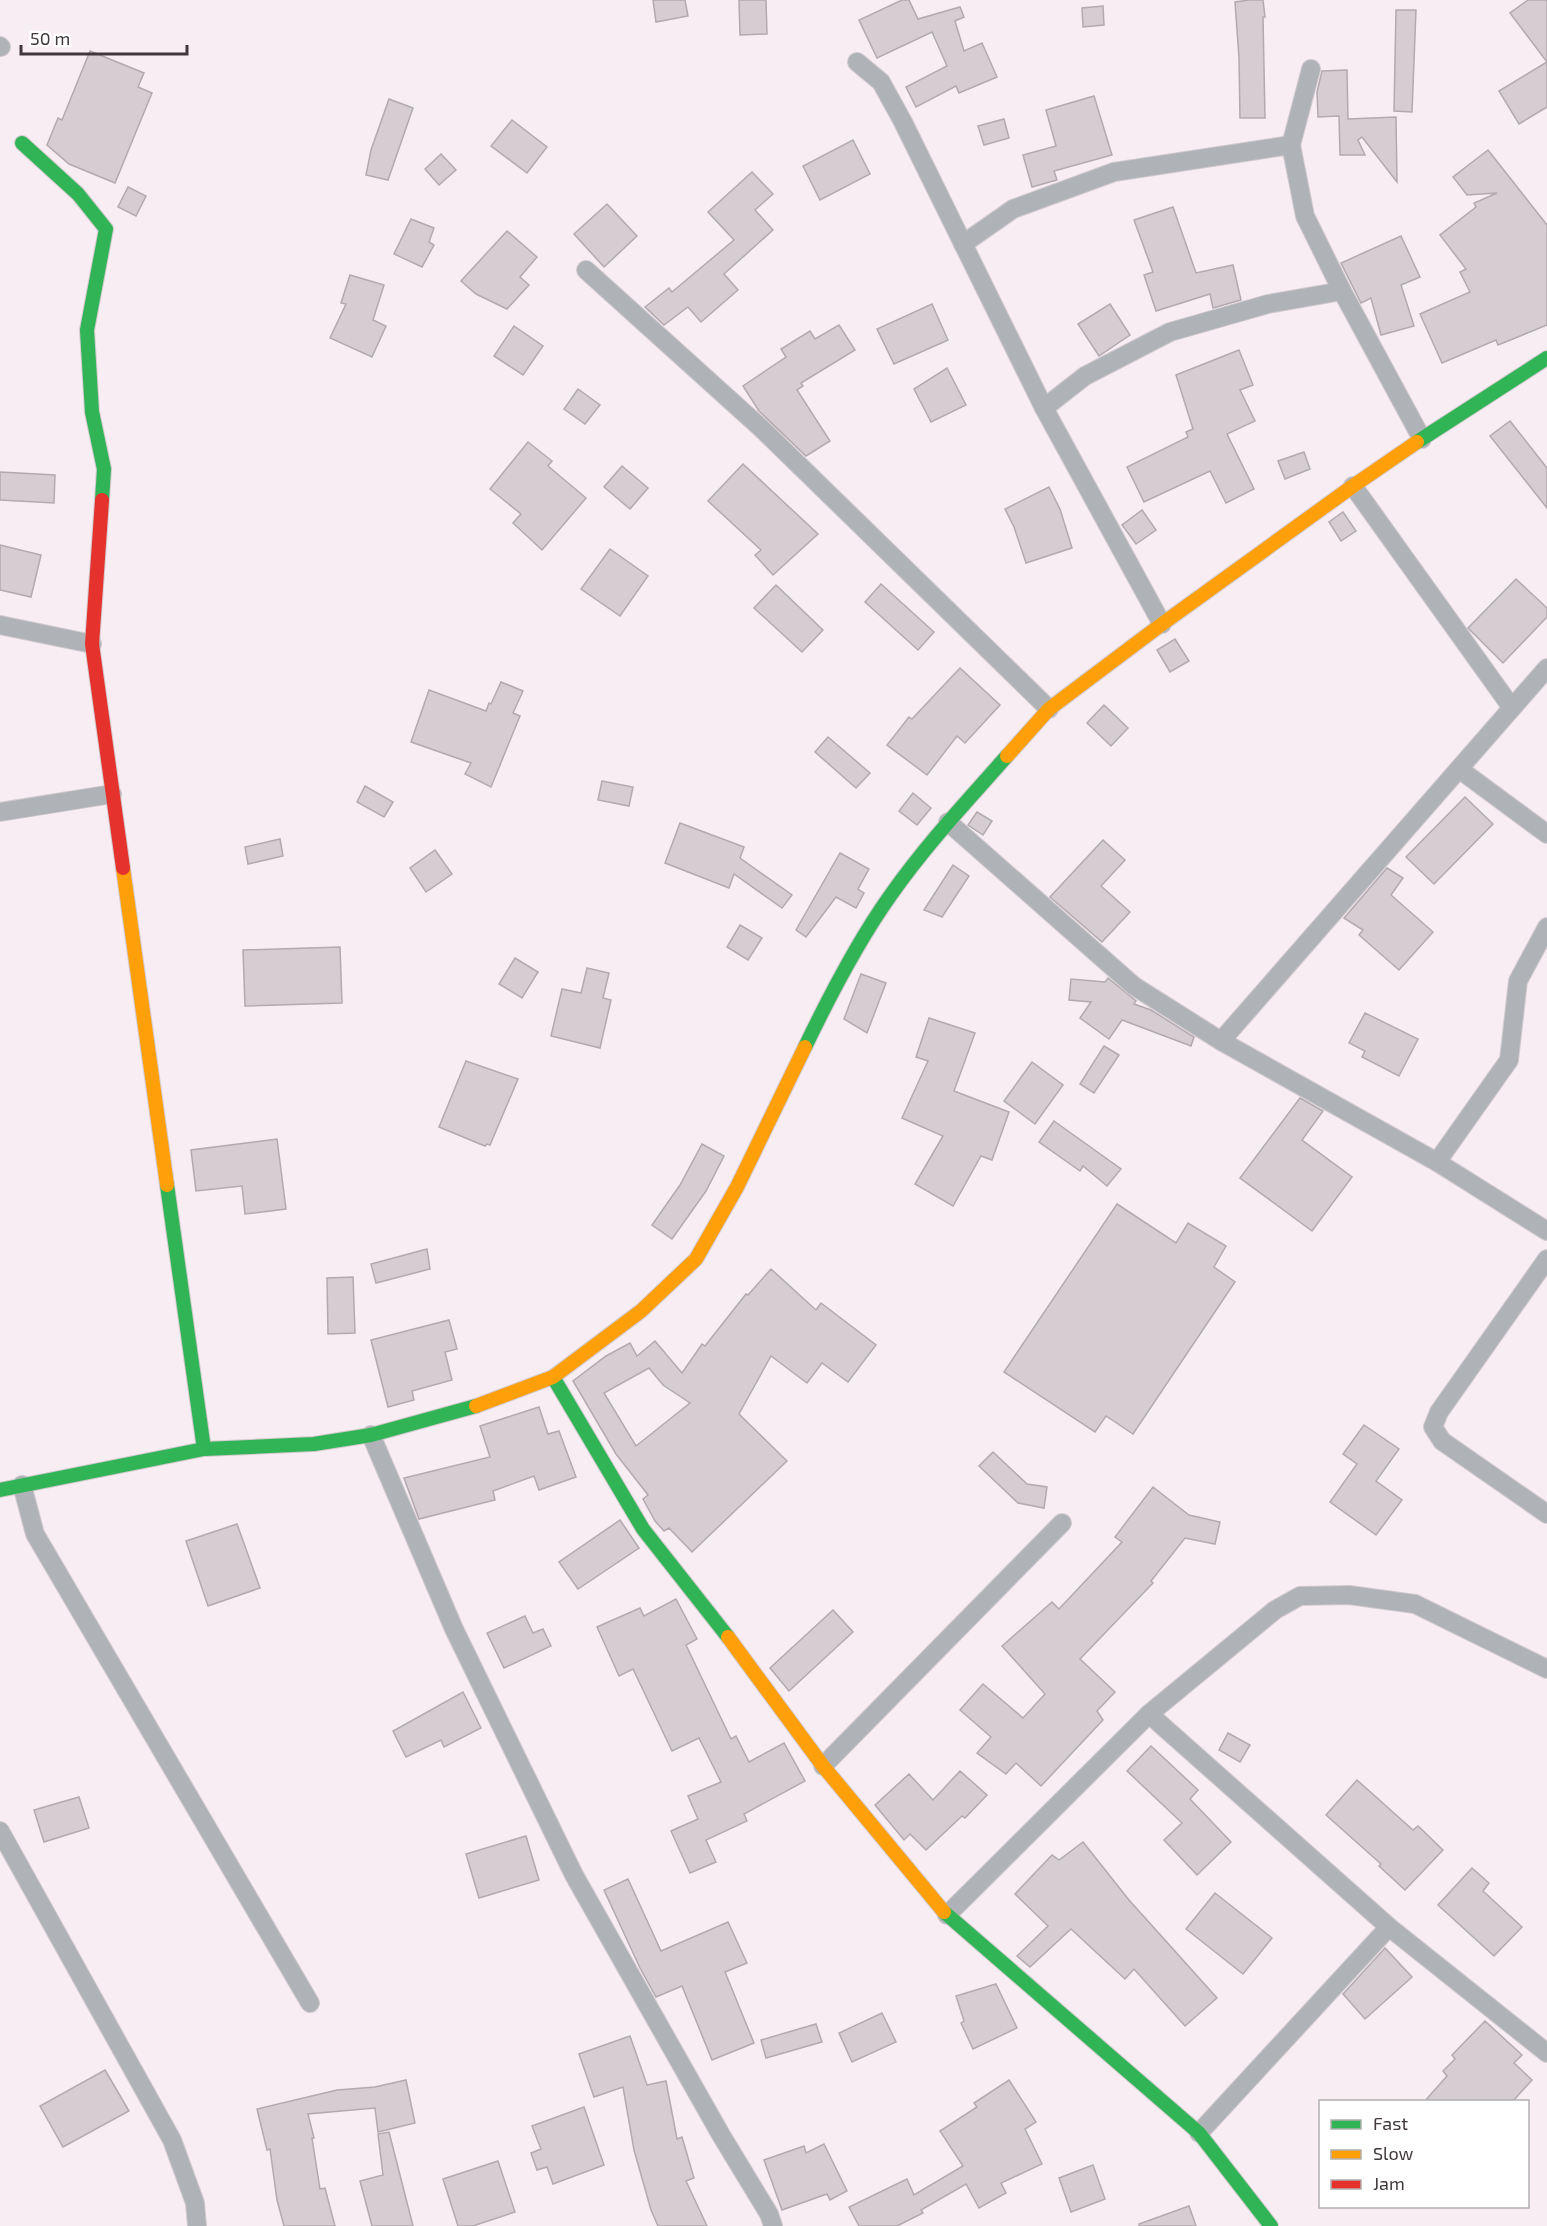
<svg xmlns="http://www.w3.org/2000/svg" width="1547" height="2226" font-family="'Exo 2',sans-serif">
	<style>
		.building { fill: #d5cdd1; stroke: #b2aaaf; stroke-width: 1.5; fill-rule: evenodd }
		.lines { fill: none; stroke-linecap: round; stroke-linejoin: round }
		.street-casing { stroke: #d2cace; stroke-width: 20 }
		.fast-casing { stroke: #d2cace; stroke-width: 16 }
		.slow-casing { stroke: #d2cace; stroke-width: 16 }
		.jam-casing { stroke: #d2cace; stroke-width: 16 }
		.street { stroke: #afb3b7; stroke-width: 18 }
		.fast { stroke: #30b455; stroke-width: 14 }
		.slow { stroke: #ff9f0a; stroke-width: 14 }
		.jam { stroke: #e5322d; stroke-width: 14 }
	</style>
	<rect width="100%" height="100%" fill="#f8edf3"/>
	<g class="building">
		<path d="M 653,0 L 685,0 L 688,16 L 656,22 Z"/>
		<path d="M 739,0 L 766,0 L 767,34 L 740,35 Z"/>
		<path d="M 902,0 L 909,0 L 918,19 L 960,7 L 964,17 L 955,21 L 964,51 L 982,43 L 997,77 L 959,93 L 956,86 L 916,107 L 906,87 L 947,66 L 932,32 L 877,58 L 859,20 Z"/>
		<path d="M 1249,0 L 1263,0 L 1265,17 L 1263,17 L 1265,118 L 1240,118 L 1239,58 L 1235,2 Z"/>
		<path d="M 1528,0 L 1547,0 L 1547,62 L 1510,13 Z"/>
		<path d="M 1103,6 L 1104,25 L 1083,27 L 1082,8 Z"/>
		<path d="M 1396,10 L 1416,10 L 1412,112 L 1394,111 Z"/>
		<path d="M 90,51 L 144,73 L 138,87 L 152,93 L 115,183 L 69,164 L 47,145 L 58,118 L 62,120 Z"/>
		<path d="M 1547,62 L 1547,107 L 1519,124 L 1499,91 Z"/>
		<path d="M 1347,70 L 1348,119 L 1396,117 L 1397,182 L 1362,137 L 1358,140 L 1365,155 L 1340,155 L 1339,116 L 1318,117 L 1317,92 L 1322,71 Z"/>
		<path d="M 1094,96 L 1112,155 L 1054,171 L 1057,180 L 1032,187 L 1023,155 L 1056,146 L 1046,110 Z"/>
		<path d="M 389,99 L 413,108 L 388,180 L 366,175 L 371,150 Z"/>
		<path d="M 1004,119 L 1009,138 L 984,145 L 978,126 Z"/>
		<path d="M 512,120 L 547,147 L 527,173 L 491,146 Z"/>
		<path d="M 853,140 L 870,174 L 820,200 L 803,166 Z"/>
		<path d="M 1488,150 L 1547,225 L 1547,325 L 1498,345 L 1496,340 L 1442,363 L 1420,314 L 1470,292 L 1460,272 L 1466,269 L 1440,235 L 1476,207 L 1474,203 L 1497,193 L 1467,195 L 1453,177 Z"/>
		<path d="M 441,154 L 456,170 L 439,185 L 425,169 Z"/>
		<path d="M 752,172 L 773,194 L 755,210 L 773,230 L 724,274 L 738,290 L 701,322 L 688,307 L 664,325 L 645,307 L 669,288 L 672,292 L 734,240 L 708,212 Z"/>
		<path d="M 128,187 L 146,196 L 136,216 L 118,207 Z"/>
		<path d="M 607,204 L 637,236 L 604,267 L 574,234 Z"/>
		<path d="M 1173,207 L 1196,273 L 1233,265 L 1241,300 L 1213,308 L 1210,294 L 1156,311 L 1144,275 L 1153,272 L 1134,220 Z"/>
		<path d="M 411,219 L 434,228 L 429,242 L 434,245 L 422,267 L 394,254 Z"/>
		<path d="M 507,231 L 537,257 L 520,277 L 529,285 L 507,309 L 476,294 L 461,281 Z"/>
		<path d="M 1401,236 L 1420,277 L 1401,285 L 1414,326 L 1381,335 L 1371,298 L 1361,303 L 1341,263 Z"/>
		<path d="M 350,275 L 384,285 L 373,320 L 386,326 L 372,357 L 330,338 L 346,304 L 341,303 Z"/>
		<path d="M 932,304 L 948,340 L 894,364 L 877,329 Z"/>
		<path d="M 1110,304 L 1130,335 L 1099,356 L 1078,324 Z"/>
		<path d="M 839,325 L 855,350 L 801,383 L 803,386 L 797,390 L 830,441 L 806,456 L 759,411 L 743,386 L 786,357 L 781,349 L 810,331 L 815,339 Z"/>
		<path d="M 514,326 L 543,346 L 523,375 L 494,356 Z"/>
		<path d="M 1239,350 L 1253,385 L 1240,390 L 1255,421 L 1227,434 L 1254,489 L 1226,503 L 1210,471 L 1144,502 L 1127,467 L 1188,437 L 1186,432 L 1193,429 L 1176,375 Z"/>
		<path d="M 947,368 L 966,405 L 931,422 L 914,389 Z"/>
		<path d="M 578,389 L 600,405 L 585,424 L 564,409 Z"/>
		<path d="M 1510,421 L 1547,468 L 1547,508 L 1490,436 Z"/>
		<path d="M 528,442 L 552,461 L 548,466 L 586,498 L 542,550 L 513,523 L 521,514 L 490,489 Z"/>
		<path d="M 1304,452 L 1310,469 L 1285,479 L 1278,461 Z"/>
		<path d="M 743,464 L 818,534 L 773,575 L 755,555 L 761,550 L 708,501 Z"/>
		<path d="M 622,466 L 648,488 L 630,509 L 604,487 Z"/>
		<path d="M 0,472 L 55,475 L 54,503 L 0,500 Z"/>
		<path d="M 1049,487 L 1060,509 L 1072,548 L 1026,563 L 1014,527 L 1005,509 Z"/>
		<path d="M 1142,510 L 1156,530 L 1136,544 L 1122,525 Z"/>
		<path d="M 1343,512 L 1356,531 L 1341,541 L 1329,522 Z"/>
		<path d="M 0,545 L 41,555 L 31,597 L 0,590 Z"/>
		<path d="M 610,549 L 648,576 L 620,616 L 581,589 Z"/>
		<path d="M 1516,579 L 1547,608 L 1547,617 L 1503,663 L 1468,628 Z"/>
		<path d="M 881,584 L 934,632 L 918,650 L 865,602 Z"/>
		<path d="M 776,585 L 823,630 L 802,652 L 754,608 Z"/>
		<path d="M 1175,639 L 1189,661 L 1170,672 L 1157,650 Z"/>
		<path d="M 960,668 L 1000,705 L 965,743 L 957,736 L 927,775 L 887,745 L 909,717 L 912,719 Z"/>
		<path d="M 501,682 L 523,691 L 513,713 L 520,716 L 491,787 L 465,774 L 471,763 L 411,742 L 429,690 L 486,711 L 489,703 L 491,704 Z"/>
		<path d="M 1104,705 L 1128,728 L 1111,746 L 1087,723 Z"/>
		<path d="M 828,737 L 870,773 L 856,788 L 815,752 Z"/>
		<path d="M 602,781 L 633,787 L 629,806 L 598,800 Z"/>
		<path d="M 365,786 L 393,802 L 384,817 L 357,802 Z"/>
		<path d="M 913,793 L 931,808 L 917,825 L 899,811 Z"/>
		<path d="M 1465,797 L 1493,824 L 1434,884 L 1406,857 Z"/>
		<path d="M 977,812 L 992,821 L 983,835 L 968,825 Z"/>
		<path d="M 680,823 L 744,847 L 740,858 L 792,895 L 782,908 L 734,874 L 729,888 L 665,863 Z"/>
		<path d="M 280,839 L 283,856 L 248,864 L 245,847 Z"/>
		<path d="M 1103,840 L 1125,860 L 1101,886 L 1130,912 L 1102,942 L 1050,897 Z"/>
		<path d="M 435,850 L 452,874 L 426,892 L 410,868 Z"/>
		<path d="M 840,853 L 869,869 L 858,889 L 864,893 L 856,908 L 836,897 L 806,937 L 796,930 Z"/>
		<path d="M 953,865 L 969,876 L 942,917 L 924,910 Z"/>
		<path d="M 1387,868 L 1403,878 L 1391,895 L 1433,932 L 1399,970 L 1359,935 L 1363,930 L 1344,918 Z"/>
		<path d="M 740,925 L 762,938 L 748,960 L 727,947 Z"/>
		<path d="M 340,947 L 342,1003 L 245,1006 L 243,950 Z"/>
		<path d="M 515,958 L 538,972 L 522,998 L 499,984 Z"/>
		<path d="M 587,968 L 609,973 L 603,998 L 611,1000 L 600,1048 L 551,1036 L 562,989 L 581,993 Z"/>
		<path d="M 861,974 L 886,983 L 867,1033 L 844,1019 Z"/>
		<path d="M 1108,978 L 1136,1001 L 1134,1004 L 1151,1010 L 1194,1037 L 1191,1046 L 1122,1020 L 1109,1039 L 1080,1018 L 1091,1002 L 1069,1000 L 1071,979 L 1105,982 Z"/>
		<path d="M 1365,1013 L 1418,1039 L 1399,1076 L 1362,1057 L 1365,1051 L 1349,1043 Z"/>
		<path d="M 929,1018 L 975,1033 L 954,1091 L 1009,1112 L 992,1160 L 981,1156 L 953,1206 L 915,1184 L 943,1136 L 902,1118 L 928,1061 L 916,1057 Z"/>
		<path d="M 1104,1046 L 1119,1055 L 1094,1093 L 1080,1084 Z"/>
		<path d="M 466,1061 L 518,1079 L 490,1145 L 487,1144 L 485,1146 L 439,1127 Z"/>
		<path d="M 1032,1062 L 1063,1085 L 1035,1124 L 1004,1101 Z"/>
		<path d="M 1300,1098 L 1323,1111 L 1302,1140 L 1352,1177 L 1312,1231 L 1240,1178 Z"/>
		<path d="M 1054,1121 L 1121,1169 L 1107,1186 L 1083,1166 L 1080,1171 L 1039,1142 Z"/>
		<path d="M 277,1139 L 286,1209 L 245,1214 L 242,1186 L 196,1191 L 191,1150 Z"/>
		<path d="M 702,1144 L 724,1156 L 706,1191 L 672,1239 L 652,1225 L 680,1185 Z"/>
		<path d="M 1117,1204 L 1176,1243 L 1188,1223 L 1226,1246 L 1214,1267 L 1235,1282 L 1133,1434 L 1106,1416 L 1095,1432 L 1004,1372 Z"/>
		<path d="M 427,1249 L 430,1269 L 376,1283 L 371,1264 Z"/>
		<path d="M 771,1269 L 816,1310 L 821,1303 L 876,1345 L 848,1382 L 822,1363 L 807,1383 L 771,1356 L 739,1414 L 787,1461 L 692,1552 L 669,1528 L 664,1531 L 655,1521 L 643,1499 L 648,1495 L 616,1454 L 573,1381 L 606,1356 L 630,1343 L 637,1356 L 655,1341 L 682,1373 L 702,1344 L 705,1346 L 746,1294 L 748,1295 ZM 649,1368 L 663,1385 L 690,1403 L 636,1446 L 604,1393 Z"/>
		<path d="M 353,1277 L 355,1333 L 328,1334 L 327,1278 Z"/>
		<path d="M 449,1320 L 457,1349 L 445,1352 L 452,1380 L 412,1391 L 414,1400 L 388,1407 L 371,1340 Z"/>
		<path d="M 539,1407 L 548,1434 L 559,1431 L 576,1477 L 539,1490 L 534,1476 L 493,1491 L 495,1500 L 419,1519 L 404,1478 L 490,1457 L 480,1426 Z"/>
		<path d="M 1364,1425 L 1399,1449 L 1376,1481 L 1402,1500 L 1376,1535 L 1330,1502 L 1357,1464 L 1343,1454 Z"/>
		<path d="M 993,1452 L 1027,1484 L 1047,1487 L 1044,1508 L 1018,1503 L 979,1466 Z"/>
		<path d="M 1153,1487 L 1189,1515 L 1220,1522 L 1215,1544 L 1185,1538 L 1151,1581 L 1153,1583 L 1080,1659 L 1115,1692 L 1097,1711 L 1103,1720 L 1041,1786 L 1016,1763 L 1006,1774 L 977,1753 L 991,1737 L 960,1710 L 983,1684 L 1023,1718 L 1045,1694 L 1002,1646 L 1052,1602 L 1059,1609 L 1122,1542 L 1115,1537 Z"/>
		<path d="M 620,1520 L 639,1548 L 578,1589 L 559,1562 Z"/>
		<path d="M 237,1524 L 260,1588 L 208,1606 L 186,1541 Z"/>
		<path d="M 676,1599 L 697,1639 L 686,1645 L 731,1739 L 736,1736 L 749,1762 L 784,1743 L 805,1781 L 744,1814 L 747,1821 L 706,1840 L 716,1862 L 690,1873 L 671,1831 L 698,1819 L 688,1796 L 721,1782 L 699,1738 L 672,1751 L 633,1669 L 619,1676 L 597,1627 L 640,1608 L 644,1616 Z"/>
		<path d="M 833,1610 L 853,1632 L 789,1691 L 770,1668 Z"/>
		<path d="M 525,1616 L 533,1633 L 543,1629 L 551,1646 L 504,1668 L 487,1633 Z"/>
		<path d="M 463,1692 L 481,1728 L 444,1747 L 441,1740 L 406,1757 L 393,1731 Z"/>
		<path d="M 1228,1733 L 1250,1745 L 1240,1762 L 1219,1750 Z"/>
		<path d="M 1151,1746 L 1198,1790 L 1190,1799 L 1231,1842 L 1197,1875 L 1164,1840 L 1182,1823 L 1127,1771 Z"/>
		<path d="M 960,1771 L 987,1795 L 965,1818 L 962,1816 L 926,1850 L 910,1834 L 904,1840 L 875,1805 L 909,1774 L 933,1800 Z"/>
		<path d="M 1357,1780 L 1413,1830 L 1418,1826 L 1443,1850 L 1405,1890 L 1379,1866 L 1381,1864 L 1326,1815 Z"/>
		<path d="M 79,1797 L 89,1828 L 44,1842 L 34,1810 Z"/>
		<path d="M 526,1836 L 539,1880 L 479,1898 L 466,1854 Z"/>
		<path d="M 1083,1842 L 1129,1900 L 1217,1998 L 1185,2026 L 1134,1969 L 1125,1979 L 1071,1929 L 1030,1967 L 1017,1956 L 1048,1926 L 1015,1894 L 1052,1855 L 1059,1860 Z"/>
		<path d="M 1472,1868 L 1489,1883 L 1483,1891 L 1522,1927 L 1494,1956 L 1438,1905 Z"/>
		<path d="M 628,1879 L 661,1951 L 728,1922 L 747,1963 L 725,1972 L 754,2043 L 712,2060 L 682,1986 L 656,1997 L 640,1968 L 604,1890 Z"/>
		<path d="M 1215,1893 L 1272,1938 L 1243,1974 L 1186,1929 Z"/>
		<path d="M 1385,1948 L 1412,1977 L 1365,2019 L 1343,1994 Z"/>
		<path d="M 996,1984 L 1017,2028 L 973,2049 L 961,2023 L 964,2021 L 956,1996 Z"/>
		<path d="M 882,2013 L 896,2042 L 852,2062 L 839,2033 Z"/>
		<path d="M 1485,2021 L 1522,2055 L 1514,2063 L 1532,2080 L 1512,2102 L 1424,2102 L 1447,2076 L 1443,2071 L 1455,2059 L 1452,2055 Z"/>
		<path d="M 816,2024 L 822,2042 L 766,2058 L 761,2040 Z"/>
		<path d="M 630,2036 L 647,2085 L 666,2081 L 677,2139 L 682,2137 L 694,2178 L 686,2181 L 707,2226 L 658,2226 L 651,2210 L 634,2150 L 623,2087 L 594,2097 L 579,2054 Z"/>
		<path d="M 105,2070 L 129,2111 L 63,2147 L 40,2106 Z"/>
		<path d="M 406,2080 L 415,2123 L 378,2132 L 375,2108 L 308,2114 L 314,2138 L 312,2138 L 320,2189 L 325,2188 L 335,2226 L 284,2226 L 277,2200 L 270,2149 L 267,2150 L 257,2109 L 337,2090 L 375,2087 Z"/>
		<path d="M 1009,2080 L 1036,2122 L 1025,2129 L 1042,2164 L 1001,2183 L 1006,2193 L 979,2208 L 966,2184 L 921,2210 L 923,2213 L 897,2226 L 859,2226 L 849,2207 L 907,2179 L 914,2195 L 963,2166 L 940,2131 L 977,2107 L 974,2103 Z"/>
		<path d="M 584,2107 L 604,2165 L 553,2184 L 547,2167 L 537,2170 L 531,2153 L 541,2149 L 532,2126 Z"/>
		<path d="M 389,2132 L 413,2226 L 372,2226 L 360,2181 L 383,2175 L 378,2134 Z"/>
		<path d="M 824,2144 L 847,2191 L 830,2200 L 827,2194 L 782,2210 L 764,2160 L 804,2146 L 806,2153 Z"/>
		<path d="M 498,2161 L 515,2212 L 473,2226 L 458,2226 L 443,2179 Z"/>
		<path d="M 1093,2165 L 1105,2199 L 1071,2212 L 1059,2178 Z"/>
		<path d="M 1189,2206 L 1196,2226 L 1139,2226 L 1139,2224 Z"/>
	</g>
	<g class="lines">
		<defs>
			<g id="street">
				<path d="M 0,46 L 1,47"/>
				<path d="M 857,62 L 881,82 L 903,122 L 1044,408 L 1162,624"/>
				<path d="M 1311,69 L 1291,145 L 1305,216 L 1342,291 L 1422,439"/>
				<path d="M 963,244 L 1013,209 L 1114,172 L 1291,145"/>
				<path d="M 586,270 L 761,428 L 1049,709"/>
				<path d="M 1044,408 L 1085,376 L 1170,332 L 1268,304 L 1342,291"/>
				<path d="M 1353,486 L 1512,708"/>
				<path d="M 0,625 L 92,644"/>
				<path d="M 1459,769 L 1547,834"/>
				<path d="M 0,812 L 112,794"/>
				<path d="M 948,822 L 1134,986 L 1221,1041 L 1437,1162 L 1547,1231"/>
				<path d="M 1221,1041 L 1547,668"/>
				<path d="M 1437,1162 L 1509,1060 L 1518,981 L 1547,927"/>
				<path d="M 1547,1259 L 1439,1412 L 1433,1427 L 1442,1441 L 1547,1514"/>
				<path d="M 371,1435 L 454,1629 L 574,1875 L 721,2135 L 769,2214 L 773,2226"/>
				<path d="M 22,1485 L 35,1534 L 310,2003"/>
				<path d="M 1149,1714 L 1389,1927 L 1547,2053"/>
				<path d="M 823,1766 L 1062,1523"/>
				<path d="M 0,1831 L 172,2140 L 195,2203 L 197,2226"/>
				<path d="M 947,1915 L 1149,1714 L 1275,1610 L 1300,1596 L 1349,1595 L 1415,1604 L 1547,1669"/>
				<path d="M 1199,2133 L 1389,1927"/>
			</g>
			<g id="fast">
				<path d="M 22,143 L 78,194 L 106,229 L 87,330 L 92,412 L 104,469 L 102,500"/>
				<path d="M 1417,442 L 1547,358"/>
				<path d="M 805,1047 C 829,997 858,941 890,896 C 925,846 967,801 1007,756"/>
				<path d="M 167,1185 L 204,1449"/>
				<path d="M 553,1377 L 643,1529 L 728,1637"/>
				<path d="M 0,1490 L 204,1449 L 314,1444 L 371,1435 L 476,1406"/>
				<path d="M 944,1912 L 1199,2133 L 1271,2226"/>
			</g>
			<g id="slow">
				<path d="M 1007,756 L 1049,709 L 1162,624 L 1353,486 L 1417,442"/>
				<path d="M 123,868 L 167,1185"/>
				<path d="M 476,1406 L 553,1377 L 641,1311 L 696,1259 L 737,1187 L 805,1047"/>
				<path d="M 728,1637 L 823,1766 L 944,1912"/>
			</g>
			<path id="jam" d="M 102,500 L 92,644 L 123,868"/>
		</defs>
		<use href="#street" class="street-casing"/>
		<use href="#fast" class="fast-casing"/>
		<use href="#slow" class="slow-casing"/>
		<use href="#jam" class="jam-casing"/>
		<use href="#street" class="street"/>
		<use href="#fast" class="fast"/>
		<use href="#slow" class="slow"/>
		<use href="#jam" class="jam"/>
	</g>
	<rect x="1319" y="2100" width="210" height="108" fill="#ffffff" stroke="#b3afb1" stroke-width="1.5"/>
	<rect x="1331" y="2120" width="30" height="9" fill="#30b455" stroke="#b3afb1" stroke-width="1.5"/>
	<text x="1373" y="2130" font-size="18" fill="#40383c">Fast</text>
	<rect x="1331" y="2150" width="30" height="9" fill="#ff9f0a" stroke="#b3afb1" stroke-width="1.5"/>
	<text x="1373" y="2160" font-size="18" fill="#40383c">Slow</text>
	<rect x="1331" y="2180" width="30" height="9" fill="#e5322d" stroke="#b3afb1" stroke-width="1.5"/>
	<text x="1373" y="2190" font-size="18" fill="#40383c">Jam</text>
	<path d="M21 45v9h166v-9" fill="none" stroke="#40383c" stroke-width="3"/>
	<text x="30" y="45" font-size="18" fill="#40383c" stroke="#ffffff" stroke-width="4.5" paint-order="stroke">50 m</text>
</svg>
